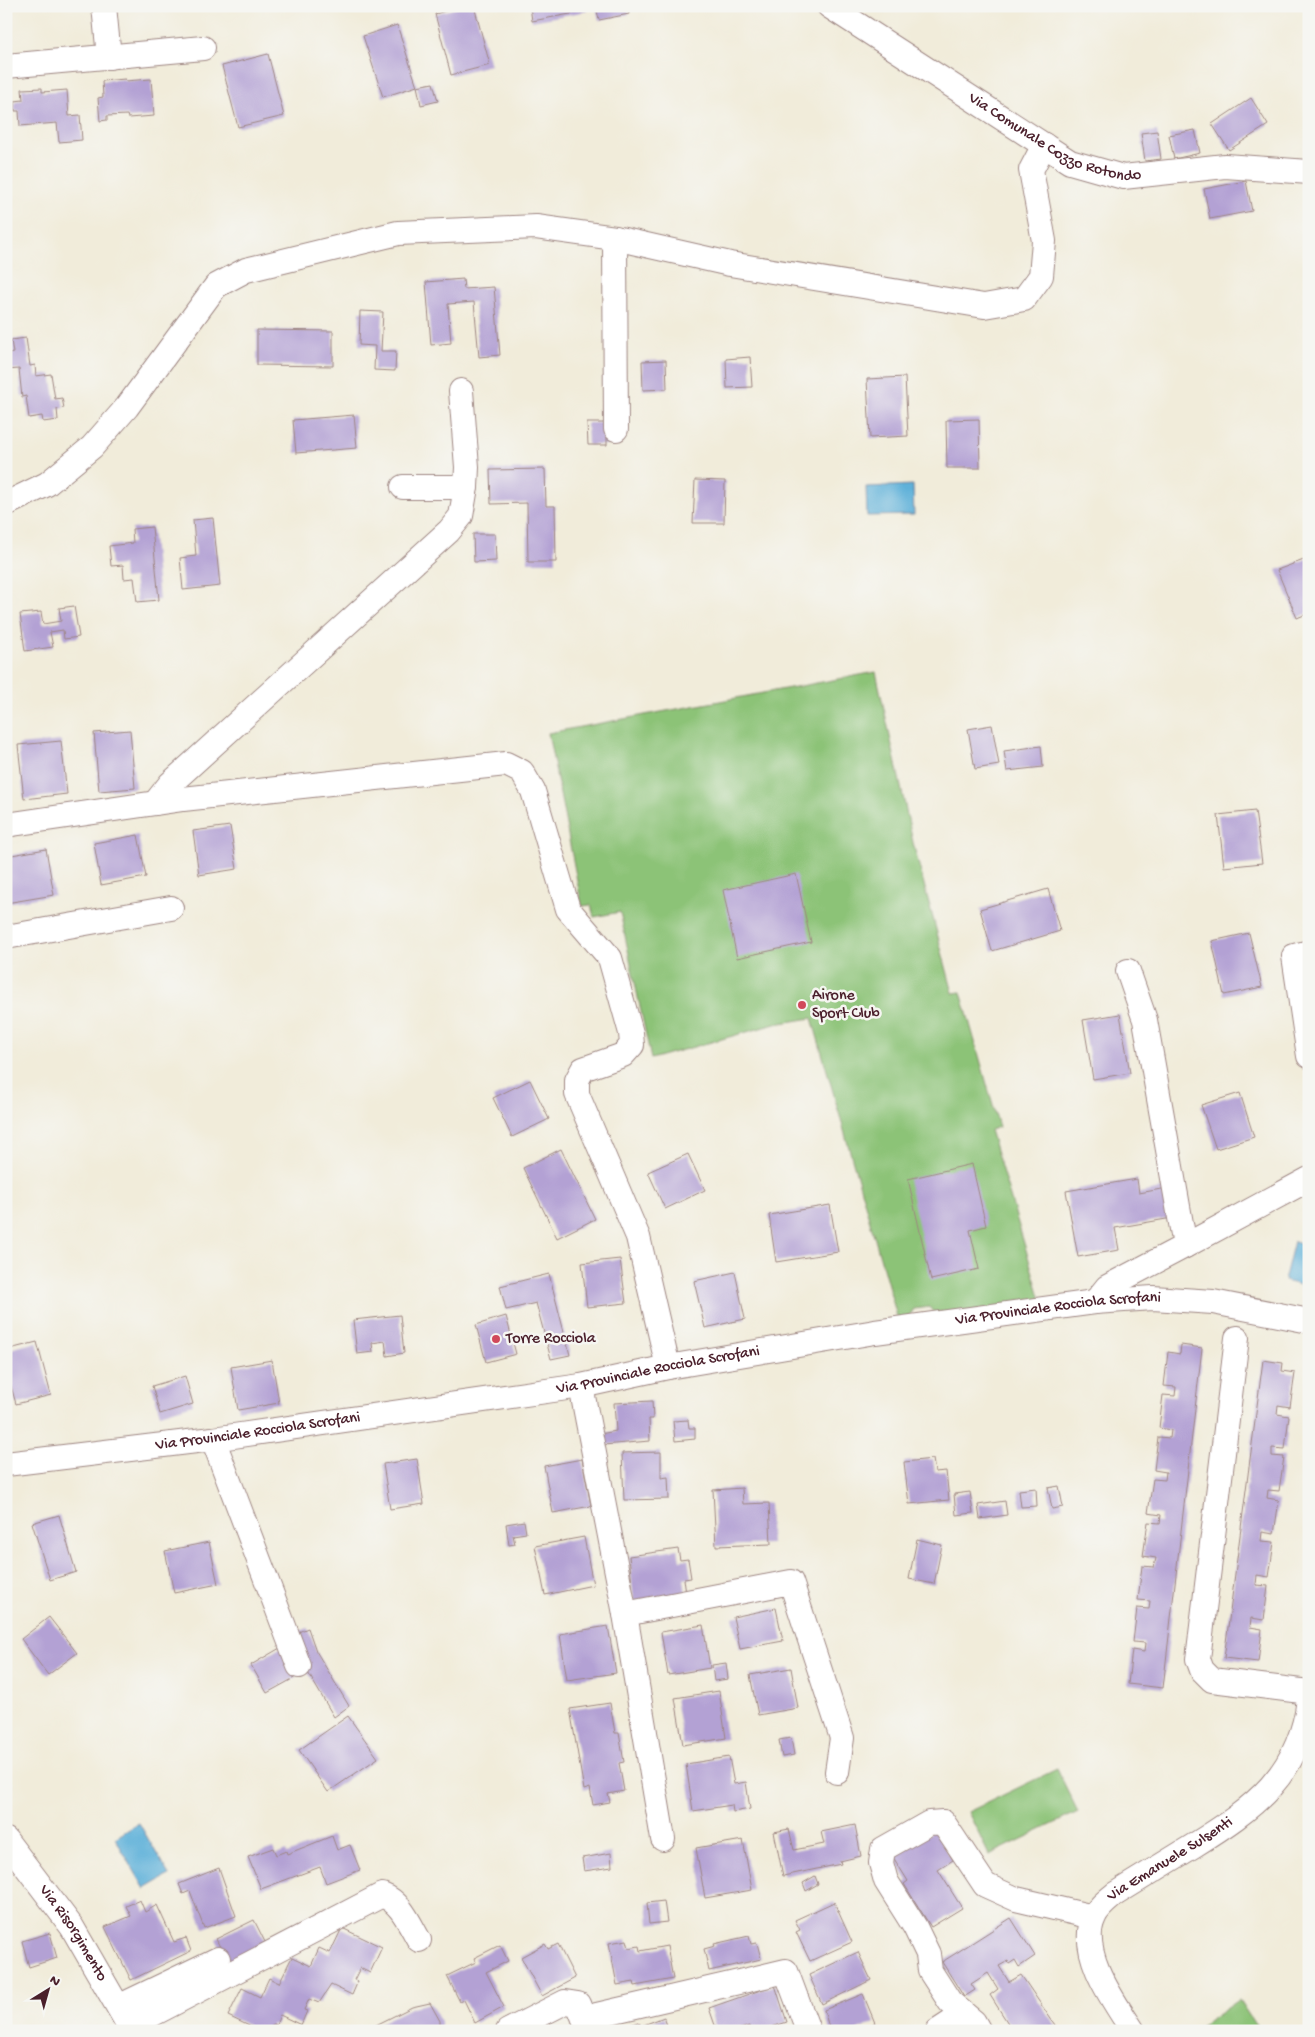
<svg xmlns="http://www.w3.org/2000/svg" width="1315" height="2037" font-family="'Gochi Hand',sans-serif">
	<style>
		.green { fill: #8cc377; stroke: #6b7151 }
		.water { fill: #5eb1d9; stroke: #546882 }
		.building { fill: #b3a1d4 }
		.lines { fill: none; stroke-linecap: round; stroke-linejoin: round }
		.minor-casing { stroke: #9e8682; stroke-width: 26 }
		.minor { stroke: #fff; stroke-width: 24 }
		.poi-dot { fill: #d1495b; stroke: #f6f6f2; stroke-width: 2 }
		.labels { text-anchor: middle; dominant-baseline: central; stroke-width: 5; stroke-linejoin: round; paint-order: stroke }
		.street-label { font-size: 16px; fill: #4a1f2b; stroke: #f6f6f2 }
		.poi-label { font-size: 16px; fill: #4a1f2b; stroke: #f6f6f2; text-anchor: start }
	</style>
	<rect width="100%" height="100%" fill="#f6f6f2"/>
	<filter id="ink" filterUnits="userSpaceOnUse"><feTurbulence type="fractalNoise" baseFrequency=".02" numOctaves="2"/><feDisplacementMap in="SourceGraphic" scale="10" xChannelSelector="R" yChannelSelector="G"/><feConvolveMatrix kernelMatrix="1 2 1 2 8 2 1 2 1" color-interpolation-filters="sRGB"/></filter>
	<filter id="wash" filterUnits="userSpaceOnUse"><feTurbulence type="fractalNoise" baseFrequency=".0096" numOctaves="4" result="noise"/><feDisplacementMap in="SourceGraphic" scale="20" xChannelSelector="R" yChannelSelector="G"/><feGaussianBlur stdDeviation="1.12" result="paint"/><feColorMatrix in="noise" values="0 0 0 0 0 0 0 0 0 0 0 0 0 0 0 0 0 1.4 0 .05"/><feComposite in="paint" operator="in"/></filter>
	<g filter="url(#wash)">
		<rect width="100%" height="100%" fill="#f1ecda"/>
		<g class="green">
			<path d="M 876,672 L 914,847 L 953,993 L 961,992 L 999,1127 L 990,1130 L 1042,1303 L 937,1316 L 929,1307 L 914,1309 L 907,1319 L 898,1320 L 812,1018 L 775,1024 L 651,1059 L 620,912 L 594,917 L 591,905 L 582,906 L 548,733 Z"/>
			<path d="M 1057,1769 L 1078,1812 L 989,1855 L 968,1812 Z"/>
			<path d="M 1239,2000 L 1259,2031 L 1194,2031 Z"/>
		</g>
		<g class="water">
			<path d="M 913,485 L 914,515 L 867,516 L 866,487 Z"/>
			<path d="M 1294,1241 L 1309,1245 L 1309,1287 L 1284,1281 Z"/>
			<path d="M 139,1823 L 169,1875 L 145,1889 L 115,1838 Z"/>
		</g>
		<g id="blocks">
			<g class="building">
				<path d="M 463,6 L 474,6 L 490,65 L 451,75 L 435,14 Z"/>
				<path d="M 530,6 L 586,6 L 587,11 L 532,21 Z"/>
				<path d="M 596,6 L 628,6 L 629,14 L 599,20 Z"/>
				<path d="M 397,25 L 417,86 L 383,97 L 363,36 Z"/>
				<path d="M 268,54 L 284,116 L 238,127 L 222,66 Z"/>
				<path d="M 125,79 L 125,81 L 151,79 L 154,116 L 128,118 L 127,115 L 107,116 L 107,120 L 100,121 L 98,98 L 103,97 L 102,81 Z"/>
				<path d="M 433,83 L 438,101 L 421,105 L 417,86 Z"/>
				<path d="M 42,88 L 42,92 L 67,90 L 69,116 L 80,115 L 82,140 L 59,142 L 57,123 L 20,126 L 19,111 L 15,111 L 15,101 L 23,100 L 22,89 Z"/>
				<path d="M 1251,98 L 1268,125 L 1229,150 L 1212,124 Z"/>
				<path d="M 1195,130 L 1200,153 L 1174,159 L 1169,135 Z"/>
				<path d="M 1157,131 L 1161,159 L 1145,161 L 1141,133 Z"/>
				<path d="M 1246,181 L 1252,211 L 1210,219 L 1204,189 Z"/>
				<path d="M 463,279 L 464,289 L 494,287 L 500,355 L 479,357 L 474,302 L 448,304 L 451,343 L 431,345 L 426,282 Z"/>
				<path d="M 360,311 L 383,312 L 381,351 L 396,351 L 395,371 L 374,370 L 375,346 L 359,345 Z"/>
				<path d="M 257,330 L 333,331 L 333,366 L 257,365 Z"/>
				<path d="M 26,338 L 30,366 L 35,365 L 36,376 L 51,374 L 55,399 L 62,398 L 64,408 L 57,409 L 58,420 L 43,422 L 42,416 L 29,418 L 26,396 L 22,397 L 19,369 L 6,370 L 6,354 L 13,353 L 11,340 Z"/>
				<path d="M 750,357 L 752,387 L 727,388 L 726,359 Z"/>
				<path d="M 666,360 L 667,389 L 643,390 L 642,361 Z"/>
				<path d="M 905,377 L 908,436 L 870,438 L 867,379 Z"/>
				<path d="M 354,415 L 357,448 L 296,453 L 293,420 Z"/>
				<path d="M 979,419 L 980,468 L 947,468 L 946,420 Z"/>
				<path d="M 587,423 L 607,423 L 607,445 L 588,445 Z"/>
				<path d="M 545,469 L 546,506 L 555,506 L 556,562 L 528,562 L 527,503 L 491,504 L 490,470 Z"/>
				<path d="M 695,480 L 725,481 L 724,523 L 693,523 Z"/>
				<path d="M 213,518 L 220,586 L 183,590 L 180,558 L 196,556 L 193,520 Z"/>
				<path d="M 152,527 L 159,600 L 137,602 L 134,578 L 124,579 L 123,565 L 111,566 L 109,546 L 133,543 L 132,529 Z"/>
				<path d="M 473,534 L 495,534 L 496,561 L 474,562 Z"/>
				<path d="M 1309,558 L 1309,613 L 1297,618 L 1277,570 Z"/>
				<path d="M 74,606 L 79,637 L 64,639 L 63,630 L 50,632 L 53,647 L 25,651 L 20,614 L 41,612 L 43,624 L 61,621 L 59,608 Z"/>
				<path d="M 992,725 L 999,765 L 975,769 L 968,729 Z"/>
				<path d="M 130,730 L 135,788 L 99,791 L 94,733 Z"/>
				<path d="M 61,741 L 67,794 L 24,799 L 18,745 Z"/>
				<path d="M 1041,746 L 1043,767 L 1007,771 L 1004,751 Z"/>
				<path d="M 1255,811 L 1262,863 L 1224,867 L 1218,815 Z"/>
				<path d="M 230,826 L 237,869 L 199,875 L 193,831 Z"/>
				<path d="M 138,835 L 146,877 L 101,885 L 94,843 Z"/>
				<path d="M 46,849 L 54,895 L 6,903 L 6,856 Z"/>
				<path d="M 796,874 L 811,942 L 737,958 L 723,890 Z"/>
				<path d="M 1048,889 L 1060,931 L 992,951 L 980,909 Z"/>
				<path d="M 1249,933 L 1262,987 L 1224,995 L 1212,941 Z"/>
				<path d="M 1120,1014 L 1130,1073 L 1093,1079 L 1083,1020 Z"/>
				<path d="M 530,1080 L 549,1119 L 512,1137 L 493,1098 Z"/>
				<path d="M 1240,1093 L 1254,1137 L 1216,1149 L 1201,1105 Z"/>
				<path d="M 561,1149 L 595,1219 L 557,1238 L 523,1168 Z"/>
				<path d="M 688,1154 L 705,1190 L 665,1209 L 648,1172 Z"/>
				<path d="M 972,1164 L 986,1226 L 970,1230 L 979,1269 L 931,1280 L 908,1179 Z"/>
				<path d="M 1137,1179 L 1139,1193 L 1167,1188 L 1172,1218 L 1115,1228 L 1119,1250 L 1078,1257 L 1066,1191 Z"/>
				<path d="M 830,1205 L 838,1252 L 776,1262 L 769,1215 Z"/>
				<path d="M 620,1259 L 626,1303 L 587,1307 L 582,1263 Z"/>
				<path d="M 735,1272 L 745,1319 L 705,1328 L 694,1281 Z"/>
				<path d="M 549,1274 L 570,1355 L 551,1359 L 536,1303 L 506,1310 L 500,1286 Z"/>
				<path d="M 400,1315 L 404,1353 L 387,1356 L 385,1341 L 372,1343 L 373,1352 L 357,1354 L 353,1320 Z"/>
				<path d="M 506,1316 L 516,1354 L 486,1362 L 476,1325 Z"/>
				<path d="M 37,1342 L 51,1395 L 16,1404 L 6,1368 L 6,1350 Z"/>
				<path d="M 1181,1345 L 1202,1348 L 1163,1688 L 1128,1684 L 1132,1650 L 1144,1652 L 1145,1643 L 1133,1642 L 1137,1608 L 1149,1609 L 1150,1601 L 1138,1600 L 1142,1566 L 1154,1567 L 1156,1558 L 1143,1556 L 1148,1522 L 1160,1523 L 1161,1515 L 1148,1513 L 1153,1479 L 1165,1480 L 1166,1472 L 1154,1470 L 1158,1437 L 1170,1438 L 1171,1430 L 1159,1428 L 1163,1395 L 1175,1396 L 1176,1387 L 1164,1386 L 1168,1352 L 1180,1354 Z"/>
				<path d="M 272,1360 L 279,1403 L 238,1410 L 231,1367 Z"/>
				<path d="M 1263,1360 L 1283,1363 L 1282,1371 L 1295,1373 L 1290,1407 L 1278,1405 L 1277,1414 L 1289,1416 L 1285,1449 L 1272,1448 L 1272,1456 L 1284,1457 L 1279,1491 L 1268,1490 L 1267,1498 L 1279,1500 L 1274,1534 L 1262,1532 L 1261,1541 L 1274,1542 L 1269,1577 L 1257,1575 L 1256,1585 L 1268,1586 L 1264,1620 L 1251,1618 L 1250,1627 L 1262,1629 L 1258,1662 L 1224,1658 Z"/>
				<path d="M 185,1376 L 193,1404 L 160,1414 L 152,1386 Z"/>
				<path d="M 652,1401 L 653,1419 L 649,1419 L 650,1441 L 603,1445 L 600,1434 L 616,1431 L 614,1403 Z"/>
				<path d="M 688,1420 L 689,1428 L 695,1428 L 695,1439 L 675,1441 L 673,1421 Z"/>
				<path d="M 661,1452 L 661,1478 L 668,1477 L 669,1499 L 624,1500 L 622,1453 Z"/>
				<path d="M 417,1459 L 424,1504 L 390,1509 L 383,1464 Z"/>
				<path d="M 582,1459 L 591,1506 L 553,1513 L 544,1466 Z"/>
				<path d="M 933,1459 L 935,1472 L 946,1471 L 949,1500 L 909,1504 L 904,1462 Z"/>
				<path d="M 1059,1486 L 1063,1507 L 1052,1509 L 1048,1488 Z"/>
				<path d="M 742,1488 L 743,1504 L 769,1503 L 771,1544 L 716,1546 L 713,1490 Z"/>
				<path d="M 1036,1488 L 1037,1506 L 1021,1507 L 1019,1490 Z"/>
				<path d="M 970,1492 L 973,1513 L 956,1515 L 954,1494 Z"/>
				<path d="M 1005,1501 L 1007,1515 L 980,1519 L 978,1505 Z"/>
				<path d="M 59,1515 L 76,1572 L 50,1580 L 32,1523 Z"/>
				<path d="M 524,1521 L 526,1533 L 513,1535 L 515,1544 L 509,1545 L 506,1524 Z"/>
				<path d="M 584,1537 L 593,1585 L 545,1595 L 535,1546 Z"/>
				<path d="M 917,1539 L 942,1545 L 934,1584 L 909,1579 Z"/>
				<path d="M 209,1542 L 218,1584 L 174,1593 L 165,1551 Z"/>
				<path d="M 678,1549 L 680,1560 L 688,1559 L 691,1578 L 684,1579 L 686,1594 L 634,1602 L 629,1556 Z"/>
				<path d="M 776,1608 L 783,1641 L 740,1649 L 733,1617 Z"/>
				<path d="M 49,1617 L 77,1653 L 48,1675 L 21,1639 Z"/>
				<path d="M 703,1625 L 710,1668 L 668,1675 L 661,1632 Z"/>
				<path d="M 608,1626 L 616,1673 L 567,1680 L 560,1634 Z"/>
				<path d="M 308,1628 L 316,1651 L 349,1706 L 334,1717 L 300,1659 L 291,1635 Z"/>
				<path d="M 280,1648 L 296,1677 L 267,1693 L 251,1665 Z"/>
				<path d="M 726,1663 L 728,1679 L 714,1681 L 712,1665 Z"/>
				<path d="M 791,1668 L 798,1708 L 758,1715 L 750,1675 Z"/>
				<path d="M 719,1691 L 726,1738 L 683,1745 L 675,1698 Z"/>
				<path d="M 610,1703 L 615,1733 L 619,1733 L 624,1762 L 619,1763 L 624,1791 L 608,1794 L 610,1802 L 593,1805 L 590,1788 L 584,1790 L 570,1709 Z"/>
				<path d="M 348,1716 L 378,1758 L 328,1792 L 299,1750 Z"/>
				<path d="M 791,1738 L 794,1755 L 782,1757 L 779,1740 Z"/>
				<path d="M 729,1757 L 734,1784 L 746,1782 L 750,1809 L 733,1812 L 732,1805 L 693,1811 L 686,1764 Z"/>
				<path d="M 855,1825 L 861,1856 L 840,1861 L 841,1864 L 783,1876 L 774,1832 L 789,1829 L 794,1850 L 824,1844 L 821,1832 Z"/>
				<path d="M 934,1830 L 953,1860 L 938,1870 L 962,1908 L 931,1927 L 904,1884 L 908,1881 L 893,1857 Z"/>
				<path d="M 332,1836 L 337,1850 L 350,1845 L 360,1870 L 326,1883 L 320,1867 L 261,1889 L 248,1857 L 273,1848 L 276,1855 L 286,1851 L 287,1854 Z"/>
				<path d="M 743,1840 L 752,1890 L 705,1898 L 696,1848 Z"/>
				<path d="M 611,1853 L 612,1867 L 584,1871 L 582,1858 Z"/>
				<path d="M 219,1868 L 236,1916 L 204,1928 L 190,1891 L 183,1894 L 179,1884 Z"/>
				<path d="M 815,1876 L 818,1884 L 806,1891 L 803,1883 Z"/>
				<path d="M 140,1900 L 145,1912 L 157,1905 L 174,1942 L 186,1938 L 191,1951 L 131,1980 L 105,1927 L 131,1916 L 126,1906 Z"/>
				<path d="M 664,1901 L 667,1922 L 649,1924 L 647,1903 Z"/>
				<path d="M 834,1902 L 852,1942 L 810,1961 L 796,1932 L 800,1930 L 795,1920 Z"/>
				<path d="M 1011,1918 L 1035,1956 L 1019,1967 L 1015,1960 L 1009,1964 L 1008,1961 L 999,1966 L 1009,1982 L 1021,1975 L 1059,2031 L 1008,2031 L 1011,2028 L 990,1995 L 998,1989 L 988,1973 L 971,1984 L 975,1990 L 964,1997 L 942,1962 Z"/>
				<path d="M 254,1920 L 266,1944 L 228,1963 L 216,1939 Z"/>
				<path d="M 342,1928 L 382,1947 L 370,1973 L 360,1968 L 354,1980 L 358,1981 L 352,1995 L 331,1985 L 319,2003 L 309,1999 L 304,2010 L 307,2011 L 301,2025 L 280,2015 L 276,2025 L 273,2024 L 269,2031 L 260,2031 L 228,2016 L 242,1988 L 260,1997 L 269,1978 L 279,1983 L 292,1957 L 311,1966 L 319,1948 L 330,1953 Z"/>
				<path d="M 50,1933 L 57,1958 L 29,1967 L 22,1941 Z"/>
				<path d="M 749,1936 L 751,1944 L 757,1943 L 761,1959 L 709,1971 L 704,1949 L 715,1946 L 714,1944 Z"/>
				<path d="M 627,1940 L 629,1948 L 639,1946 L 640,1951 L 667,1946 L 673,1979 L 635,1986 L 634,1982 L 617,1985 L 609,1943 Z"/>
				<path d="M 545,1944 L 548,1949 L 558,1944 L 575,1978 L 542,1996 L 521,1957 Z"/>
				<path d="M 500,1945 L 508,1961 L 486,1972 L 504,2007 L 475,2023 L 464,2000 L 460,2002 L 447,1976 L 476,1962 L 474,1958 Z"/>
				<path d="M 858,1952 L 871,1980 L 822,2004 L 809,1975 Z"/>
				<path d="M 775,1985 L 787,2022 L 760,2031 L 750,2031 L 749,2026 L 735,2031 L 717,2031 L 709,2008 Z"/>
				<path d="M 863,1994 L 875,2023 L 856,2031 L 830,2031 L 824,2010 Z"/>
				<path d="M 430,2003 L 440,2021 L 440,2031 L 364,2031 L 412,2007 Z"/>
				<path d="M 664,2017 L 669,2031 L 618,2029 L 639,2022 L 641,2026 Z"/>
			</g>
		</g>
	</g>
	<g filter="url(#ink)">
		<use href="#blocks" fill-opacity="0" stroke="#9e8682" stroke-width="1"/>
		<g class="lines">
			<defs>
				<g id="minor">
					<path d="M 104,6 L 109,57"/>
					<path id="s1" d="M 829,6 L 1070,162 L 1123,177 L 1225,166 L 1309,172"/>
					<path d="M 6,66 L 203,48"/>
					<path d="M 615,238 L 616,429"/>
					<path d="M 403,487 L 466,487"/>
					<path d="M 6,504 L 47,484 L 92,447 L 127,407 L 216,286 L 246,270 L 398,233 L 536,227 L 615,238 L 730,264 L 984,306 L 1024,299 L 1041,276 L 1044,241 L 1031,170 L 1044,145"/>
					<path d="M 155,803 L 170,784 L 449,531 L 461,516 L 466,487 L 467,467 L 461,391"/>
					<path d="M 6,825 L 183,799 L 506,764 L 522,772 L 533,791 L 568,909 L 610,958 L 631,1033 L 632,1045 L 623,1055 L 583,1069 L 577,1080 L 577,1094 L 638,1237 L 668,1367"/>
					<path d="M 6,937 L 171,908"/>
					<path d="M 1309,952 L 1294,956 L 1309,1056"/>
					<path d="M 1185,1246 L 1309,1179"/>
					<path d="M 1095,1302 L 1107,1287 L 1185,1246 L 1145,1020 L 1128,971"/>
					<path d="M 1237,1338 L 1198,1659 L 1202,1670 L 1212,1680 L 1309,1692"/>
					<path d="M 581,1386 L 625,1614 L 663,1839"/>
					<path d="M 213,1439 L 299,1666"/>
					<path id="s2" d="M 6,1464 L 213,1439 L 581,1386 L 668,1367 L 875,1332 L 1095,1302 L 1153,1298 L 1213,1302 L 1309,1321"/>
					<path d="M 625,1614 L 791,1582 L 842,1738 L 837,1772"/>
					<path id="s3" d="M 6,1840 L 72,1927 L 132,2031"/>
					<path d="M 120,2006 L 218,1959"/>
					<path d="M 584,2018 L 786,1971 L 808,2030 L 806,2031"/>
					<path d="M 130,2026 L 382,1895 C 401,1902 409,1923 419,1940"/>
					<path d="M 508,2031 L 565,2002 L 578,2004 L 589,2031"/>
					<path d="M 938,2031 L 964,2014"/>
					<path d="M 979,2031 L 974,2022 L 950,2002 L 930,1971 L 928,1954 L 915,1927 L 886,1881 L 881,1863 L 883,1849 L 929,1823 L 943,1822 L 985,1885 L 1016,1899 L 1093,1917"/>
					<path id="s4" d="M 1133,2031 C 1115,2003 1077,1952 1094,1917 C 1098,1907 1107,1901 1115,1894 C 1141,1878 1167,1862 1193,1846 C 1254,1808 1300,1775 1309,1699"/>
				</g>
			</defs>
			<use href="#minor" class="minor-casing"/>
			<use href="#minor" class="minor"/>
		</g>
	</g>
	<g class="poi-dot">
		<circle cx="802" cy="1005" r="5"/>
		<circle cx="496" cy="1339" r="5"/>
	</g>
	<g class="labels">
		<g class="street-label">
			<text stroke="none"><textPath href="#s1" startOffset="264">Via Comunale Cozzo Rotondo</textPath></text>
			<text stroke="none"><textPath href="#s2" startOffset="1064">Via Provinciale Rocciola Scrofani</textPath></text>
			<text stroke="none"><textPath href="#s2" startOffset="659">Via Provinciale Rocciola Scrofani</textPath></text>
			<text stroke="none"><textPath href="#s2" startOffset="254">Via Provinciale Rocciola Scrofani</textPath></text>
			<text stroke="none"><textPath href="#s4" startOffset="222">Via Emanuele Sulsenti</textPath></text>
			<text stroke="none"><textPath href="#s3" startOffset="115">Via Risorgimento</textPath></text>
		</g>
		<g class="poi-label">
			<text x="812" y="996">Airone<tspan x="812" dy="18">Sport Club</tspan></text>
			<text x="506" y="1339">Torre Rocciola</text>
		</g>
	</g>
	<rect width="1315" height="2037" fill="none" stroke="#f6f6f2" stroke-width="25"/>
	<g transform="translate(48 1990) rotate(37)" stroke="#f6f6f2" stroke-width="4" paint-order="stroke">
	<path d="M0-4L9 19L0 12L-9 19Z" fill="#4a1f2b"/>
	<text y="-8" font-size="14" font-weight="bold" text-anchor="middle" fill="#4a1f2b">N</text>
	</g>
</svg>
